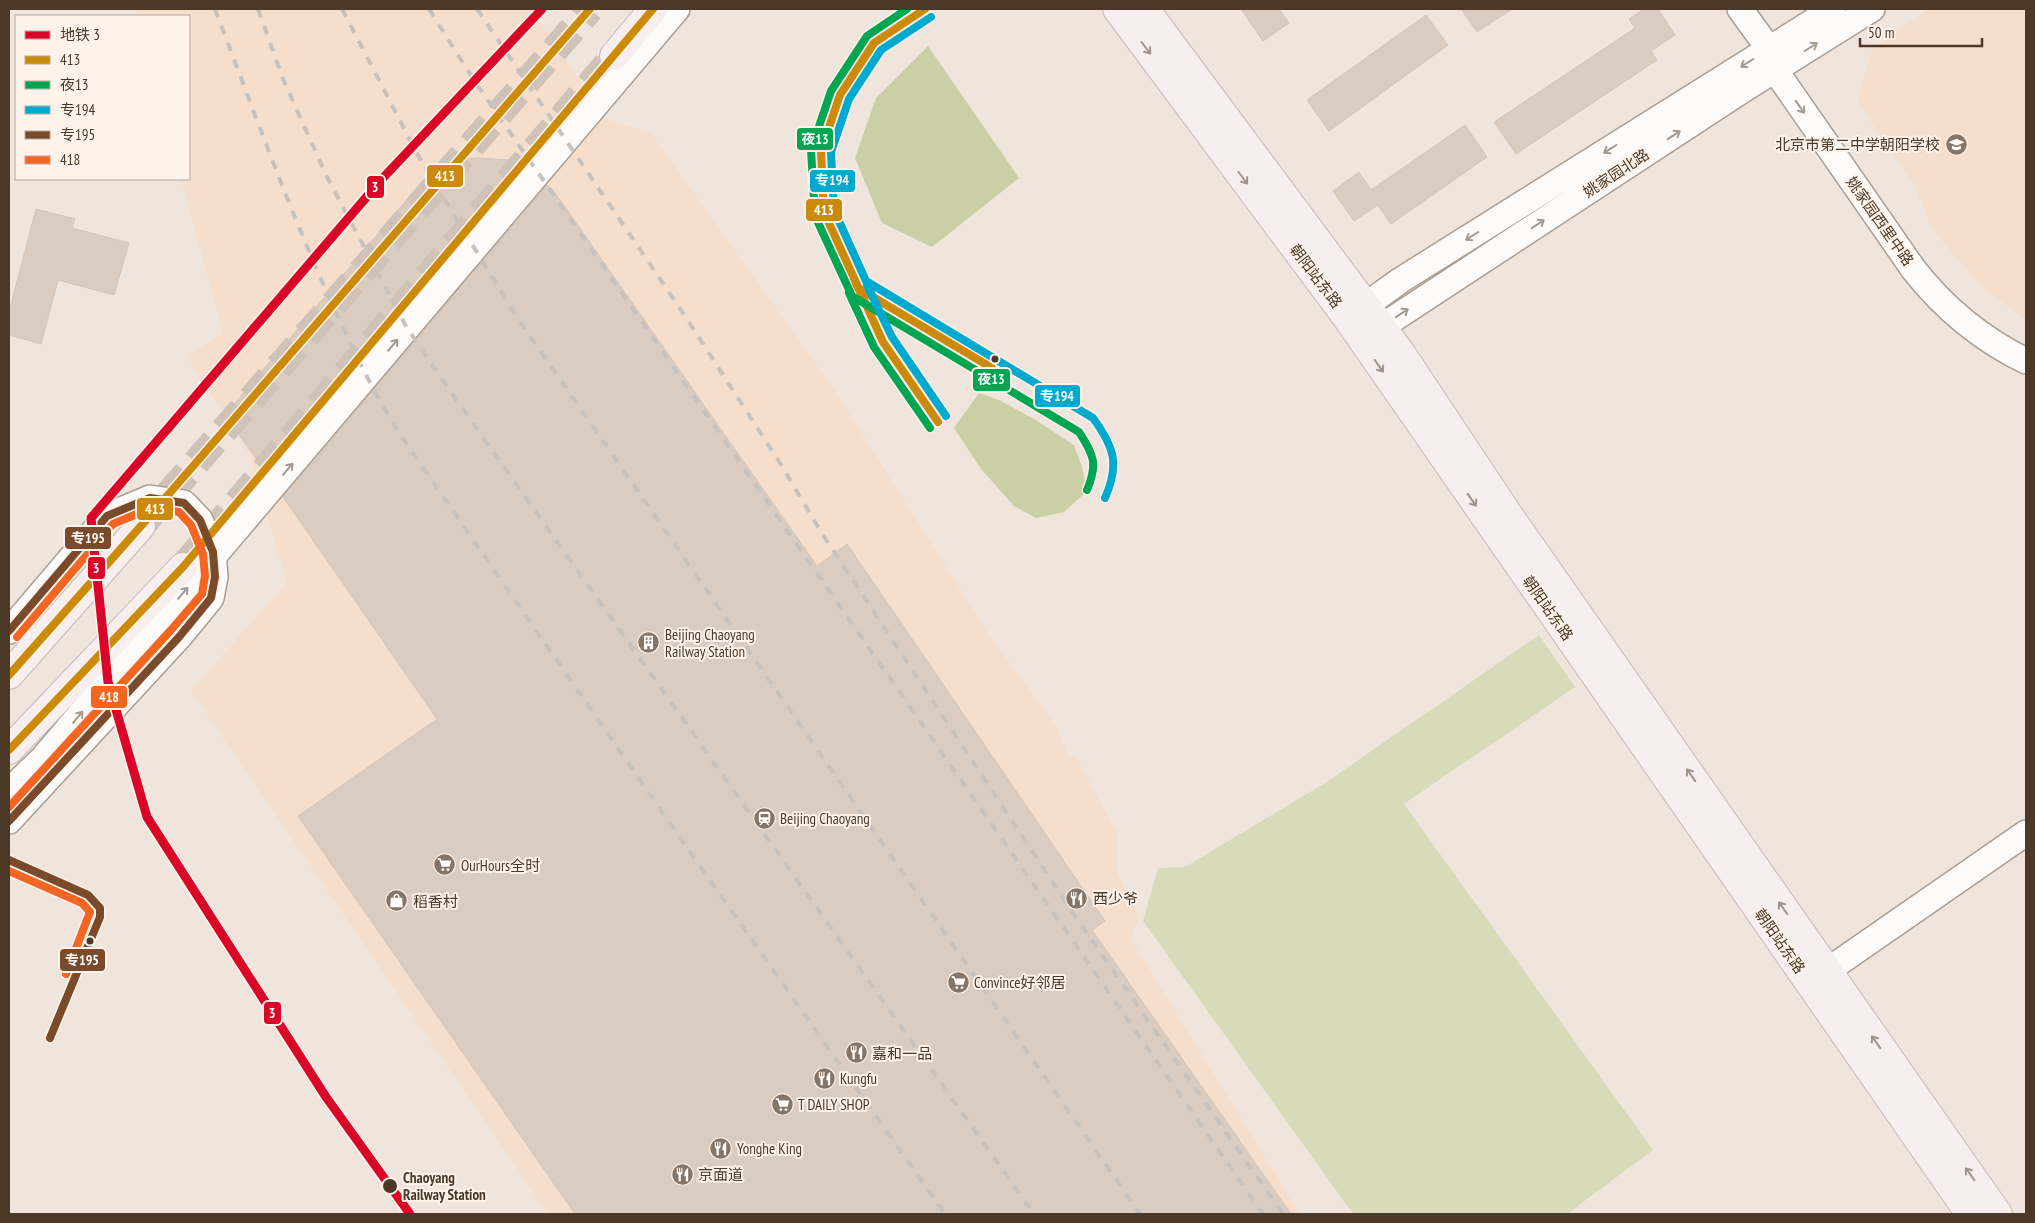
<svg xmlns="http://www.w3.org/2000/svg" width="2035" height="1223" font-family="'PT Sans Narrow','Noto Sans SC',sans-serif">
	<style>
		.built { fill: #f6decc }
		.green { fill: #d8dbba }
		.forest { fill: #cacfa6 }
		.building { fill: #daccc0; stroke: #d3c5b9 }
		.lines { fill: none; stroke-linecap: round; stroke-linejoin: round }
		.major-tunnel { stroke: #cfc2b8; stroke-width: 28; stroke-dasharray: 28 14; stroke-linecap: butt }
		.minor-casing { stroke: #aa9d92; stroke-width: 28 }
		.major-casing { stroke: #c8b8b6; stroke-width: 30 }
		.minor { stroke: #fdfbfa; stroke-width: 25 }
		.major { stroke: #f6eeef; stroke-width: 28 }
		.rail { stroke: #c6c2bf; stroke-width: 4; stroke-dasharray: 9 9; stroke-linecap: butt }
		.bus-1-casing { stroke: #fdf3eb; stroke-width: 11 }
		.bus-2-casing { stroke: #fdf3eb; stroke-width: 11 }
		.bus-3-casing { stroke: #fdf3eb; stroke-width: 11 }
		.bus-4-casing { stroke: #fdf3eb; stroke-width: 11 }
		.bus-5-casing { stroke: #fdf3eb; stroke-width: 11 }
		.bus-1 { stroke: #cc8a0a; stroke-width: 8 }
		.bus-2 { stroke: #00a651; stroke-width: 8 }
		.bus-3 { stroke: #00a9ce; stroke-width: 8 }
		.bus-4 { stroke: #7a4b2a; stroke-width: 8 }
		.bus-5 { stroke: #f26522; stroke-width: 8 }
		.metro-1-casing { stroke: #fdf3eb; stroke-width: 12 }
		.metro-1 { stroke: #d90627; stroke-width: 9 }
		.oneway { stroke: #a49a90 }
		.oneway2 { stroke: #a0938b }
		.bus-dot { fill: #4b3827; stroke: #fdf3eb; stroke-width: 2 }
		.labels { text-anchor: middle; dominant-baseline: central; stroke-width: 4; stroke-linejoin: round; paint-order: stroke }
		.poi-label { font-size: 15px; fill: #4b3827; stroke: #fdf3eb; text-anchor: start }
		.street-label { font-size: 15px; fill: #4b3827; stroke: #fdf3eb }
		.stop-label { font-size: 15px; font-weight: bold; fill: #4b3827; stroke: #fdf3eb; text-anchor: start }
		.line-badge { stroke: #fdf3eb; stroke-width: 2 }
		.badge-label { font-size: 14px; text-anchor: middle; font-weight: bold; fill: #fff }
	</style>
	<rect width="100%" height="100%" fill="#f0e5dc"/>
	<g class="built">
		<path d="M 134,9 L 535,9 L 536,16 L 606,119 L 651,133 L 832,386 L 993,641 L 1054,723 L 1069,756 L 1077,758 L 1117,833 L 1117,873 L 1138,916 L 1131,939 L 1300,1214 L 548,1214 L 191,691 L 287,582 L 249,455 L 187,356 L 223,333 L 181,179 L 189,179 L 189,16 L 136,16 Z"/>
		<path d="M 1929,9 L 2026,9 L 2026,320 L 1981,286 L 1932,229 L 1915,186 L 1857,101 L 1873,48 Z"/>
	</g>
	<path class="green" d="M 1539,635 L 1575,687 L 1404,804 L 1653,1150 L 1567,1214 L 1353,1214 L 1143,921 L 1158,868 L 1185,867 L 1325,783 Z"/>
	<g class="forest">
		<path d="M 928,46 L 1019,178 L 932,247 L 882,223 L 855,158 L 876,98 Z"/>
		<path d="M 979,393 L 999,400 L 1034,419 L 1074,445 L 1082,467 L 1087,491 L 1064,512 L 1036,518 L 1014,506 L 981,469 L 954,428 Z"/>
	</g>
	<g class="building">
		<path d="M 1241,9 L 1279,9 L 1289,23 L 1263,41 Z"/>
		<path d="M 1461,9 L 1512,9 L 1477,32 Z"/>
		<path d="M 1644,9 L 1658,9 L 1675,35 L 1651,51 L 1657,60 L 1516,154 L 1494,122 L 1635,28 L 1629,19 Z"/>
		<path d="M 1426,15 L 1448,45 L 1329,131 L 1307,100 Z"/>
		<path d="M 1465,125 L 1487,157 L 1391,224 L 1378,205 L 1354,221 L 1333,191 L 1359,172 L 1371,190 Z"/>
		<path d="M 479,158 L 508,160 L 524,167 L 266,473 L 225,415 L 426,177 L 445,166 L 464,159 Z"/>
		<path d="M 547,185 L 553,190 L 817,566 L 847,544 L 1105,921 L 1092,930 L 1291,1214 L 575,1214 L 298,816 L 437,719 L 283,497 Z"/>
		<path d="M 36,209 L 75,219 L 72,228 L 129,243 L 114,295 L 58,280 L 41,344 L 9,335 L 9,312 Z"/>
	</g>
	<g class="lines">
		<g class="major-tunnel">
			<path d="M 141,526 L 590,9"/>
			<path d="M 183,567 L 614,56"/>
		</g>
		<defs>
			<g id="minor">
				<path d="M 1740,9 L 1769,49 L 1775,70 L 1914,270 C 1944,308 1983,340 2026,361"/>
				<path d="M 1348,318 L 1401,280 L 1833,9"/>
				<path d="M 1366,337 L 1741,91 L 1872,9"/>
				<path d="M 9,631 L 107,516 L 150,498 L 184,503 L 200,520 L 213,552 L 215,577 L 211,598 L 179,637 L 9,821"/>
				<path d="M 9,791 L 43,758 L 677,9"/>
				<path d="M 1811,982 L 2026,833"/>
			</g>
			<g id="major">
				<path d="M 1117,9 L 1347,318 L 1970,1214"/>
				<path d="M 1145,9 L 1401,353 L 1508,514 L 1998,1214"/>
				<path d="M 614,56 L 653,9"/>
				<path d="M 9,675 L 141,526"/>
				<path d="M 9,750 L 183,567"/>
			</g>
		</defs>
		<use href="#minor" class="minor-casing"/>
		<use href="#major" class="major-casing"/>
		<use href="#minor" class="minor"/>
		<use href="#major" class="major"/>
		<g class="rail">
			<path d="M 215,9 C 264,138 311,271 376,394 C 386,412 397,429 408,446 L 683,842 L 945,1214"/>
			<path d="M 258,9 L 283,79 L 327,177 L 407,328 L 453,395 L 1034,1214"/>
			<path d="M 342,9 L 420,159 L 514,313 L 1140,1214"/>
			<path d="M 429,9 L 477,85 L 1263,1214"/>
			<path d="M 477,9 L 683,313 L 780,463 L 821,532 L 1073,913 L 1283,1214"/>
		</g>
		<defs>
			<g id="bus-1">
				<path d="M 925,9 L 874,43 L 840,95 L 821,151 L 824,212 L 883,342 L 938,422"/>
				<path d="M 856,284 L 858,288 L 992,368"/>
				<path d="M 9,675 L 141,526 L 590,9"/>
				<path d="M 9,750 L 183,567 L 653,9"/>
			</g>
			<g id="bus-2">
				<path d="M 907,9 L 867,36 L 831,91 L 811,150 L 815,216 L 852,296 L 1079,432 C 1094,455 1098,464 1087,490"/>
				<path d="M 849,293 L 874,347 L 930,428"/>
			</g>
			<g id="bus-3">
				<path d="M 931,17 L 881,50 L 849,99 L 831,152 L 834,210 L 866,281 L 1093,418 C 1114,447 1120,464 1105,498"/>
				<path d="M 867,285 L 892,337 L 946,416"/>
			</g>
			<g id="bus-4">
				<path d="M 9,631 L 107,516 L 150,498 L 184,503 L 200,520 L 213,552 L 215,577 L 211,598 L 179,637 L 9,821"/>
				<path d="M 9,860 L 88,895 L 100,908 L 100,917 L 50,1038"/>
			</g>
			<g id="bus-5">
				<path d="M 9,807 L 171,630 L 202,594 L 205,576 L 203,554 L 191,525 L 179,512 L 151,508 L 113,524 L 17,637"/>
				<path d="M 9,871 L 82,903 L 90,912 L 66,974"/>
			</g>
		</defs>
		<use href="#bus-1" class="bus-1-casing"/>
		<use href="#bus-2" class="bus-2-casing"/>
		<use href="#bus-3" class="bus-3-casing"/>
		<use href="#bus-4" class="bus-4-casing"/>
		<use href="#bus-5" class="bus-5-casing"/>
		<use href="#bus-1" class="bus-1"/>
		<use href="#bus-2" class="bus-2"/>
		<use href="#bus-3" class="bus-3"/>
		<use href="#bus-4" class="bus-4"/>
		<use href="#bus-5" class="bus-5"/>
		<defs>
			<path id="metro-1" d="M 410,1214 L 326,1097 L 147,817 L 108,682 L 91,518 L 382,179 L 542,9"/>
		</defs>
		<use href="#metro-1" class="metro-1-casing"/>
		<use href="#metro-1" class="metro-1"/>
	</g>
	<defs><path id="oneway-shaft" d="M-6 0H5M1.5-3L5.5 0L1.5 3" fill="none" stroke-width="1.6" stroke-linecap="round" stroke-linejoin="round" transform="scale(1.25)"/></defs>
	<g class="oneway">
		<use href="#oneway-shaft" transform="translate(1811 47) rotate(-32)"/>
		<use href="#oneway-shaft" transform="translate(1747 63) rotate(148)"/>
		<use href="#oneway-shaft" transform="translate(1800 107) rotate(55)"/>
		<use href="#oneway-shaft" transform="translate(1674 135) rotate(-33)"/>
		<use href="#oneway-shaft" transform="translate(1610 149) rotate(148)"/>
		<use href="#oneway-shaft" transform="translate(1538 224) rotate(-33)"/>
		<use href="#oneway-shaft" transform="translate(1472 236) rotate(148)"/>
		<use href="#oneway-shaft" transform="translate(1402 313) rotate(-33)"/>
		<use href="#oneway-shaft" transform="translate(393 345) rotate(-50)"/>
		<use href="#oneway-shaft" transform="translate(288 469) rotate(-50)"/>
		<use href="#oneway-shaft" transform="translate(183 593) rotate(-50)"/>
		<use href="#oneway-shaft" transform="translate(78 717) rotate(-50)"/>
	</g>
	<g class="oneway2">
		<use href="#oneway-shaft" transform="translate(1146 48) rotate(53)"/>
		<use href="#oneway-shaft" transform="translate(1243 178) rotate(53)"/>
		<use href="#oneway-shaft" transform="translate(1379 366) rotate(55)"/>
		<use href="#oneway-shaft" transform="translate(1472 500) rotate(55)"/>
		<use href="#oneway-shaft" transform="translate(1691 775) rotate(-125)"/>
		<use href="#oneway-shaft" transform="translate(1783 908) rotate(-125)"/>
		<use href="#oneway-shaft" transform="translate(1876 1042) rotate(-125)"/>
		<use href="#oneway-shaft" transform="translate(1970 1174) rotate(-125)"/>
	</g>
	<defs>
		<symbol id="school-disc" viewBox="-11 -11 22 22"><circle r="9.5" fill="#857566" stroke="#fdf3eb"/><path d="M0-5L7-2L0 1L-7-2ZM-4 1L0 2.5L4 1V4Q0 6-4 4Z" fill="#fff"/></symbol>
		<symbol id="building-disc" viewBox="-11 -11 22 22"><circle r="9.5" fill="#857566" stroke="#fdf3eb"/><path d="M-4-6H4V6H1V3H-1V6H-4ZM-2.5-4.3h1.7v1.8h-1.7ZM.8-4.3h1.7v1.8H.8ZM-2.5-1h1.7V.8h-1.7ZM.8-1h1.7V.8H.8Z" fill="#fff"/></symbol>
		<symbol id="station-disc" viewBox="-11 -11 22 22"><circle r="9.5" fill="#857566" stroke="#fdf3eb"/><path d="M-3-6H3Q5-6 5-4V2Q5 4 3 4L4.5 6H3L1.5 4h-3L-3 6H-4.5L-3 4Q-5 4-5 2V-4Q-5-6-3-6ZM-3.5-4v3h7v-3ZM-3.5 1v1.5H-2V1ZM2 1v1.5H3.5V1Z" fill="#fff"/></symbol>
		<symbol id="supermarket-disc" viewBox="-11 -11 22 22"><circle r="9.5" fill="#857566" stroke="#fdf3eb"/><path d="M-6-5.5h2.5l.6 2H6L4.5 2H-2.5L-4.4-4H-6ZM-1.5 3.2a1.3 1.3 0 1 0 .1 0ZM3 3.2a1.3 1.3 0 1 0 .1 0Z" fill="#fff"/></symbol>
		<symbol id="restaurant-disc" viewBox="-11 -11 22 22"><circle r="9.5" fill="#857566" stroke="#fdf3eb"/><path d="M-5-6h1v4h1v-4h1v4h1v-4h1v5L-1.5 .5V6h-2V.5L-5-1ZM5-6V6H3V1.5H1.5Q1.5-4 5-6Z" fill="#fff"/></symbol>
		<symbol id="shop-disc" viewBox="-11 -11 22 22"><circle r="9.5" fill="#857566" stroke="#fdf3eb"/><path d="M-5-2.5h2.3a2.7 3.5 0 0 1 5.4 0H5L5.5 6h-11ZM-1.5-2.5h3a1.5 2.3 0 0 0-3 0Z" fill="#fff"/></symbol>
	</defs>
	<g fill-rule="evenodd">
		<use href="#school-disc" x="1944" y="132" width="25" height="25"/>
		<use href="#building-disc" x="636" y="630" width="25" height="25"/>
		<use href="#station-disc" x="752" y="806" width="25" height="25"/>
		<use href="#supermarket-disc" x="432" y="852" width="25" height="25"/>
		<use href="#restaurant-disc" x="1064" y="886" width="25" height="25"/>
		<use href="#shop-disc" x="384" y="888" width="25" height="25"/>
		<use href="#supermarket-disc" x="946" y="970" width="25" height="25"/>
		<use href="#restaurant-disc" x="844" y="1040" width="25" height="25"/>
		<use href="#restaurant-disc" x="812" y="1066" width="25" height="25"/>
		<use href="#supermarket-disc" x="770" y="1092" width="25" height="25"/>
		<use href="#restaurant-disc" x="708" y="1136" width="25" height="25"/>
		<use href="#restaurant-disc" x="670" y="1162" width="25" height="25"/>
	</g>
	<g class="bus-dot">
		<circle cx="995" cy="359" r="4.5"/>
		<circle cx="90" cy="941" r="4.5"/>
		<circle cx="390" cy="1186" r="8"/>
	</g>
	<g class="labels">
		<g class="poi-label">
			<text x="1940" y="144" text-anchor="end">北京市第二中学朝阳学校</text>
			<text x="665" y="634">Beijing Chaoyang<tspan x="665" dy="17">Railway Station</tspan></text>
			<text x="780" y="818">Beijing Chaoyang</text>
			<text x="461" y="865">OurHours全时</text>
			<text x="1093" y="898">西少爷</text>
			<text x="413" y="901">稻香村</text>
			<text x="974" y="982">Convince好邻居</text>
			<text x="872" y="1053">嘉和一品</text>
			<text x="840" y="1078">Kungfu</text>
			<text x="798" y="1104">T DAILY SHOP</text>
			<text x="737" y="1148">Yonghe King</text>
			<text x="698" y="1174">京面道</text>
		</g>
		<g class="street-label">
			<text transform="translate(1616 173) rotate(-33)">姚家园北路</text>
			<text transform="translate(1880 221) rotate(55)">姚家园西里中路</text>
			<text transform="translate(1316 276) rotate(53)">朝阳站东路</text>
			<text transform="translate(1548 608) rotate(55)">朝阳站东路</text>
			<text transform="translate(1780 941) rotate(55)">朝阳站东路</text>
		</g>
		<g class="stop-label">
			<text x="403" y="1177">Chaoyang<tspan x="403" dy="17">Railway Station</tspan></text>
		</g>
	</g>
	<g class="line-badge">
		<rect x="796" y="127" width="38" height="24" rx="5" fill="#00a651"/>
		<rect x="426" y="164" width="38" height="24" rx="5" fill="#cc8a0a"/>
		<rect x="809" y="169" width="47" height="24" rx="5" fill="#00a9ce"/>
		<rect x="366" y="175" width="19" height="24" rx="5" fill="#d90627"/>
		<rect x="805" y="198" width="38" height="24" rx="5" fill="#cc8a0a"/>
		<rect x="972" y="368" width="39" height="24" rx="5" fill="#00a651"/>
		<rect x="1034" y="384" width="47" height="24" rx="5" fill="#00a9ce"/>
		<rect x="136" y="497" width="38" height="24" rx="5" fill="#cc8a0a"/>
		<rect x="64" y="526" width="48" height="24" rx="5" fill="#7a4b2a"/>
		<rect x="87" y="556" width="19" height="24" rx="5" fill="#d90627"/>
		<rect x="90" y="685" width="38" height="24" rx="5" fill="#f26522"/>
		<rect x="59" y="948" width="47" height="24" rx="5" fill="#7a4b2a"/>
		<rect x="263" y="1001" width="19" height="24" rx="5" fill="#d90627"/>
	</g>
	<g class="badge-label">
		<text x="815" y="144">夜13</text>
		<text x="445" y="181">413</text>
		<text x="832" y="185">专194</text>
		<text x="375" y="192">3</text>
		<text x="824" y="215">413</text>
		<text x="991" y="384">夜13</text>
		<text x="1057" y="401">专194</text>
		<text x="155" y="514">413</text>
		<text x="88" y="543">专195</text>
		<text x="96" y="573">3</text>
		<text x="109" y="702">418</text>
		<text x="82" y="965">专195</text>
		<text x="272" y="1018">3</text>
	</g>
	<rect width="2035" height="1223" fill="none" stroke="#4b3827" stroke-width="20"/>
	<rect x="15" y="15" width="175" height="165" fill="#fdf3eb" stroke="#b6a89d"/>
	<rect x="25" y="31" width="25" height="8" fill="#d90627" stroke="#b6a89d"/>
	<text x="60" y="40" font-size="15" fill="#4b3827">地铁 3</text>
	<rect x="25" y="56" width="25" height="8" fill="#cc8a0a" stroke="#b6a89d"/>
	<text x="60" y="65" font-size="15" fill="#4b3827">413</text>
	<rect x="25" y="81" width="25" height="8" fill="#00a651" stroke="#b6a89d"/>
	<text x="60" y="90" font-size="15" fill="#4b3827">夜13</text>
	<rect x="25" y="106" width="25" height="8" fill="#00a9ce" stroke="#b6a89d"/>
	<text x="60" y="115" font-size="15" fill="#4b3827">专194</text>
	<rect x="25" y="131" width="25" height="8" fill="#7a4b2a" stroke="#b6a89d"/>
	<text x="60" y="140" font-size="15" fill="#4b3827">专195</text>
	<rect x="25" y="156" width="25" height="8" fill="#f26522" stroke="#b6a89d"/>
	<text x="60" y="165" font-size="15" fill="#4b3827">418</text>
	<path d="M1860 38v8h122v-8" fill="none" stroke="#4b3827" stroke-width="2.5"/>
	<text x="1868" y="38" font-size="15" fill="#4b3827" stroke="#fdf3eb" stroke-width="4" paint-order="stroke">50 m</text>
</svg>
